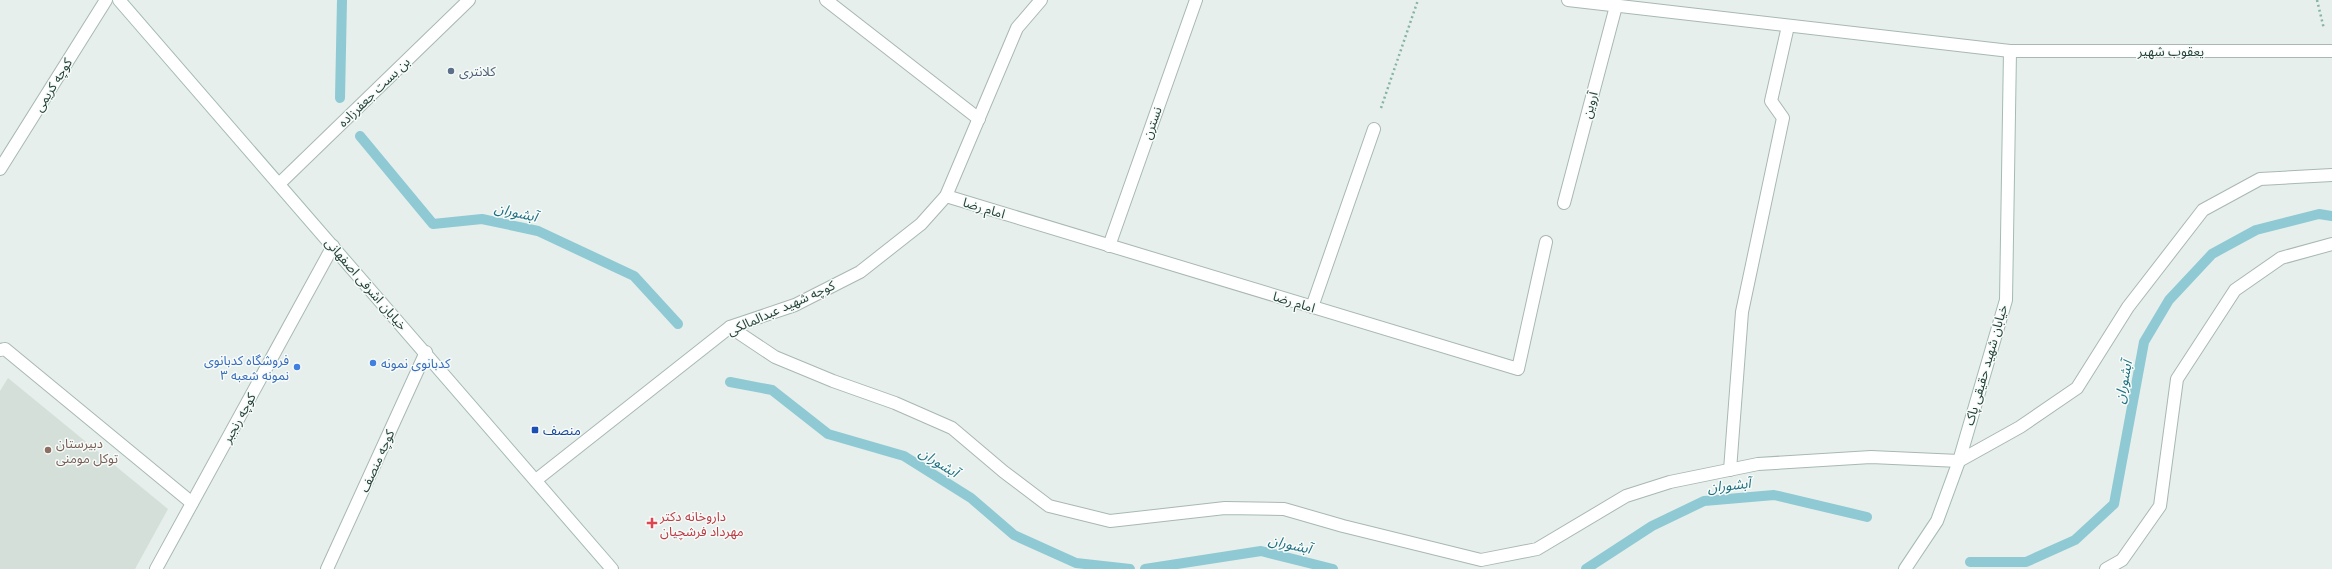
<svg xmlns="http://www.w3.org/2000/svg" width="2332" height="569" font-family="'Space Grotesk','Noto Sans Arabic',sans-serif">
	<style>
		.built { fill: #d4dfda }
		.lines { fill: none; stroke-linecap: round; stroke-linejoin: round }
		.stream { stroke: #8ec9d4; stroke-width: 10 }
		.lane-casing { stroke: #a8b8b2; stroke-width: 14 }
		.street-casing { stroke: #a8b8b2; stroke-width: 14 }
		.secondary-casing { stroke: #a4bbb3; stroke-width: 14 }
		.path { stroke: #86b3a5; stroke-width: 2.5; stroke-dasharray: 2 3; stroke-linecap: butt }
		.lane { stroke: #fff; stroke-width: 12 }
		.street { stroke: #fff; stroke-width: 12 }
		.secondary { stroke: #fff; stroke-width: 12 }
		.service-dot { fill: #5c6f8a; stroke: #f7fbf9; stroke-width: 1.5 }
		.shop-dot { fill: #3f7fe0; stroke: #f7fbf9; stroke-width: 1.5 }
		.transit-dot { fill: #1a4fb4; stroke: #f7fbf9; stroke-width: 1.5 }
		.education-dot { fill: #8d6e63; stroke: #f7fbf9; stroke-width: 1.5 }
		.health-dot { fill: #e0444e; stroke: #f7fbf9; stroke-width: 1.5 }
		.labels { text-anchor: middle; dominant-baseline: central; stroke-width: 3; stroke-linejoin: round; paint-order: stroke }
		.street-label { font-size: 13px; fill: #24423a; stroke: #f7fbf9 }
		.service-label { font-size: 13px; fill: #4e5e75; stroke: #f7fbf9; text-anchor: start }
		.shop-label { font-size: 13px; fill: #366cbe; stroke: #f7fbf9; text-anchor: end }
		.transit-label { font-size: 13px; fill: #164399; stroke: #f7fbf9; text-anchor: start }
		.education-label { font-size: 13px; fill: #785e54; stroke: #f7fbf9; text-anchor: start }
		.health-label { font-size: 13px; fill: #be3a42; stroke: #f7fbf9; text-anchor: start }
		.water-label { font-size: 14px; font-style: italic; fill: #1c6f80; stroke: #f7fbf9 }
	</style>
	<rect width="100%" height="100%" fill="#e6efeb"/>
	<path class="built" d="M 8,378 L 168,509 L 135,569 L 0,569 L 0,391 Z"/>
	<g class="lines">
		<g class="stream">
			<path d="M 340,98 L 342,0"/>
			<path d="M 360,136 L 433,224 L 482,219 L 538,231 L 634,276 L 678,324"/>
			<path d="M 730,382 L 772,390 L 828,434 L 904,456 L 971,498 L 1014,535 L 1076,563 L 1130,569"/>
			<path d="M 1970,562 L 2026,562 L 2075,540 L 2114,504 L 2144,342 L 2169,300 L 2212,254 L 2256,230 L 2319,214 L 2332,216"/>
			<path d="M 1145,569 L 1261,551 L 1333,569"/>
			<path d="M 1586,569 L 1652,526 L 1704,501 L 1774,495 L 1867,517"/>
		</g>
		<defs>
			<g id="lane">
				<path d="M 826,0 L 979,119"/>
				<path d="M 0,169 L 106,0"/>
				<path d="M 1730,470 L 1742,312 L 1783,118 L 1771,101 L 1788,26"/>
				<path d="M 156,569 L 333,246"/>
			</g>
			<g id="street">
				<path d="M 1568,0 L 2010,51 L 2332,51"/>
				<path d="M 279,184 L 469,0"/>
				<path d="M 946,196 L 1518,369 L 1546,242"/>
				<path d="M 1564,203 L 1616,6"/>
				<path d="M 1109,246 L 1196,0"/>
				<path d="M 1312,307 L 1374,129"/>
				<path d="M 730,327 L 775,357 L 833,381 L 895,403 L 952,428 L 1004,472 L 1049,506 L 1110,521 L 1225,508 L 1284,509 L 1343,526 L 1481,560 L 1537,549 L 1626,496 L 1670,482 L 1758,464 L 1871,457 L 1959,461 L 2020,427 L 2077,388 L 2128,307 L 2203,210 L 2260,179 L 2332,175"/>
				<path d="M 0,350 L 5,349 L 192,503"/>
				<path d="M 536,480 L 730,327 L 795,305 L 860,272 L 921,224 L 946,196 L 1017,28 L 1041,0"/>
				<path d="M 327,569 L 426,352"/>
				<path d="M 2106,569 L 2122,560 L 2160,506 L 2177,379 L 2235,290 L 2281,258 L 2332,244"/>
			</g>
			<g id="secondary">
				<path d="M 119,0 L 612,569"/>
				<path d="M 1905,569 L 1937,521 L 1959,461 L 2006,300 L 2010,51"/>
			</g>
		</defs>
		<use href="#lane" class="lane-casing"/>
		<use href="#street" class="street-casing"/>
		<use href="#secondary" class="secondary-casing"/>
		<g class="path">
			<path d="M 2317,0 L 2324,29"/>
			<path d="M 1381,108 L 1418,0"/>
		</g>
		<use href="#lane" class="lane"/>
		<use href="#street" class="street"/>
		<use href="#secondary" class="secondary"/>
	</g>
	<circle class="service-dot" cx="451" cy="71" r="4"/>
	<g class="shop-dot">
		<circle cx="373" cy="363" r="4"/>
		<circle cx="297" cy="367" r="4"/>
	</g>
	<rect class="transit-dot" x="531" y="426" width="8" height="8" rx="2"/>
	<circle class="education-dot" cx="48" cy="450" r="4"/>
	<path class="health-dot" d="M650 517h4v4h4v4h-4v4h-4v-4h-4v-4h4z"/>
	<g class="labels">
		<g class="street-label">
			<text x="2171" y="51">یعقوب شهیر</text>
			<text transform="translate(53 85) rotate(-58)">کوچه کریمی</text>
			<text transform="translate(374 92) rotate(-44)">بن بست جعفرزاده</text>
			<text transform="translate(1590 105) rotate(-75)">آروین</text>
			<text transform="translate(1152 123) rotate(-70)">نسترن</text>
			<text transform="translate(984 208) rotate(17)">امام رضا</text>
			<text transform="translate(366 284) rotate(49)">خیابان اشرفی اصفهانی</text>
			<text transform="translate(1294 302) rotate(17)">امام رضا</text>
			<text transform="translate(781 308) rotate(-24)">کوچه شهید عبدالمالکی</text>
			<text transform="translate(1986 365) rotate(-74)">خیابان شهید حقیقی پاک</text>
			<text transform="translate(239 418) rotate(-61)">کوچه رنجبر</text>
			<text transform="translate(377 461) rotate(-66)">کوچه منصف</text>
		</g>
		<g class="service-label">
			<text x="459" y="71">کلانتری</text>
		</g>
		<g class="shop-label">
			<text x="289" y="360">فروشگاه کدبانوی<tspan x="289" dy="15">نمونه شعبه ۳</tspan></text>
			<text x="381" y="363" text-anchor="start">کدبانوی نمونه</text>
		</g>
		<g class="transit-label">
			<text x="543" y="430">منصف</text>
		</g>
		<g class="education-label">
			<text x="56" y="443">دبیرستان<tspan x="56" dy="15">توکل مومنی</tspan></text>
		</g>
		<g class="health-label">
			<text x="660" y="516">داروخانه دکتر<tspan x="660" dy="15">مهرداد فرشچیان</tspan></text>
		</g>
		<g class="water-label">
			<text transform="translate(516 212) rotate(13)">آبشوران</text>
			<text transform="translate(2123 382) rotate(-79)">آبشوران</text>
			<text transform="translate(939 462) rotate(32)">آبشوران</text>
			<text transform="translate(1729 485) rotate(-6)">آبشوران</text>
			<text transform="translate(1290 544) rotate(13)">آبشوران</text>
		</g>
	</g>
</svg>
